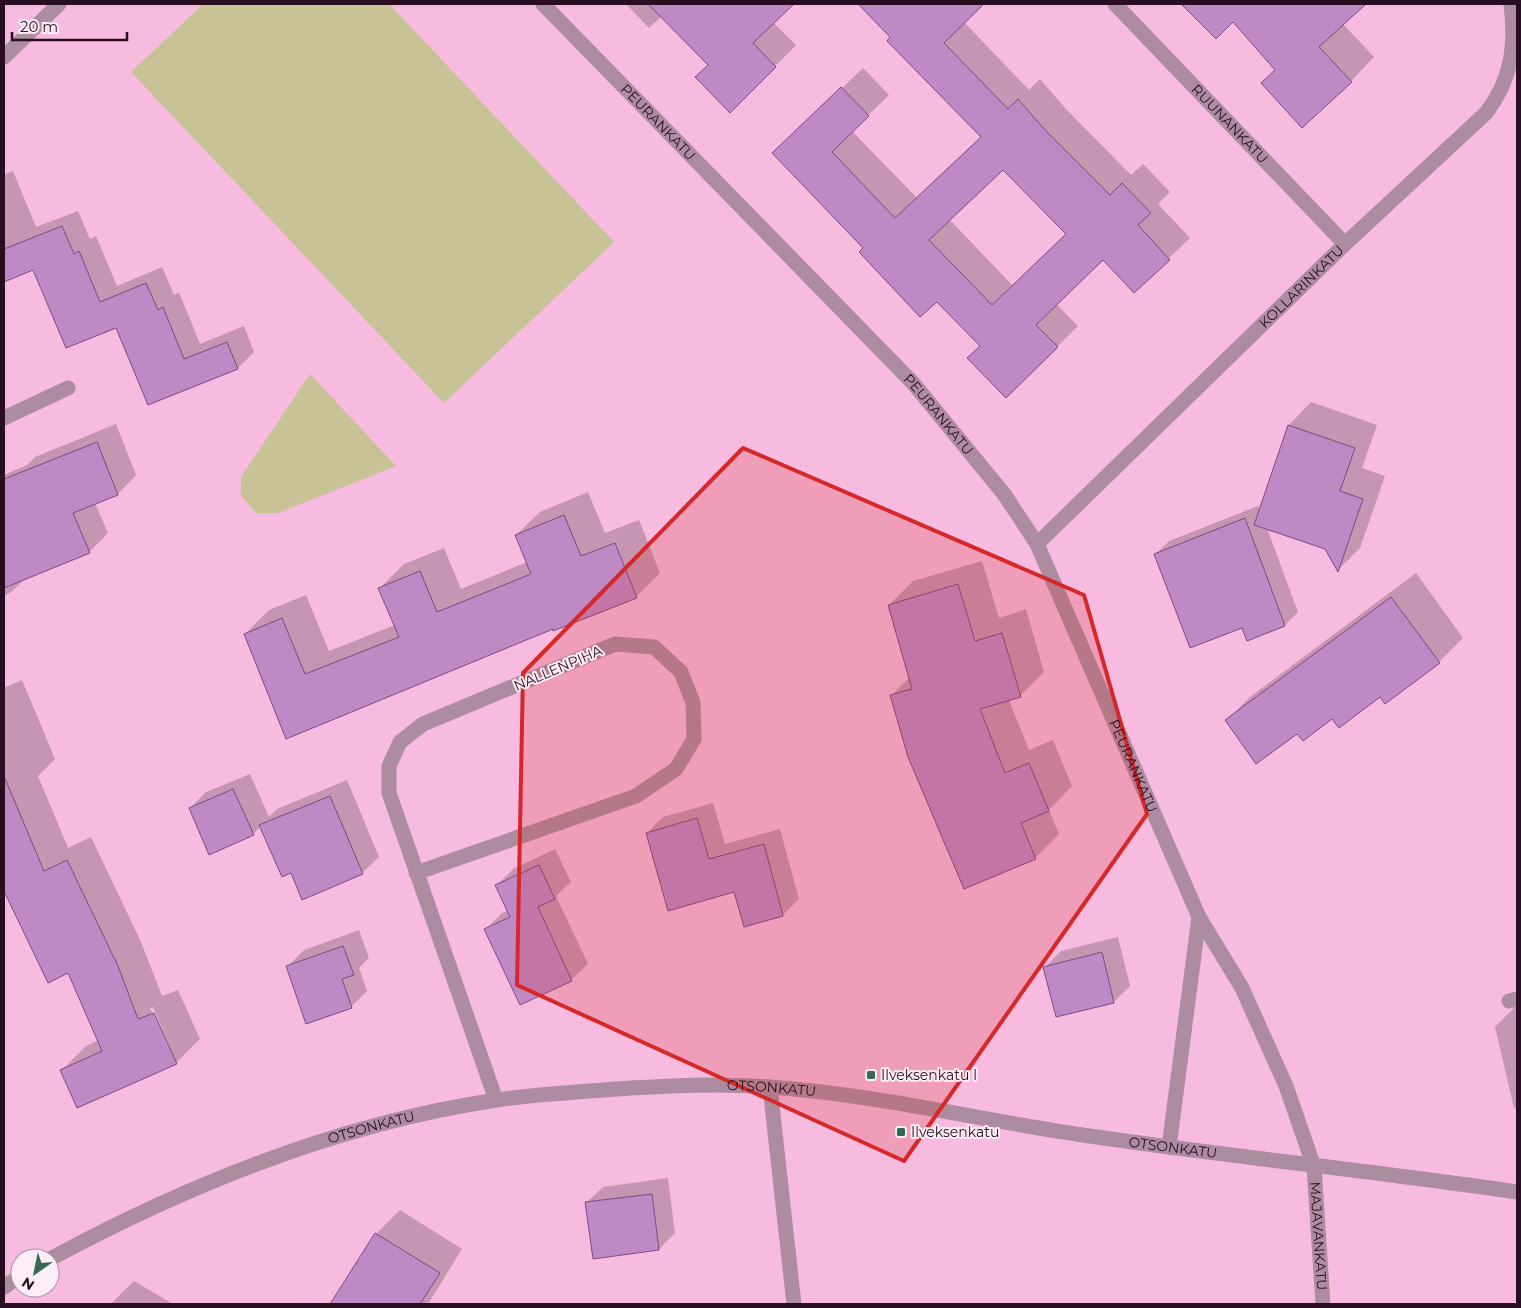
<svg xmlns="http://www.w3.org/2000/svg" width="1521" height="1308" font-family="Montserrat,sans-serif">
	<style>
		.green { fill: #c8c396 }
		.shadow { fill: #0003; fill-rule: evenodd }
		.building { fill: #be89c5; stroke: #7c4b83; fill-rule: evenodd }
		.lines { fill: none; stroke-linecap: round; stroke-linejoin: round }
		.service { stroke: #ad8c9f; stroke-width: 15 }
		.minor { stroke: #ad8c9f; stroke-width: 15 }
		.tertiary { stroke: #ad8c9f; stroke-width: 15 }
		.marked { fill: #d62828; fill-opacity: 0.2; stroke: #d62828; stroke-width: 4; stroke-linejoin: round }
		.poi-dot { fill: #336b52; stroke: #fcecf5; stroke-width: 2 }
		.labels { text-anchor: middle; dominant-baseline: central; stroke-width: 4; stroke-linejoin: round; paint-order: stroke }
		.street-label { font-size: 14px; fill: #280e1f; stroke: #fcecf5 }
		.poi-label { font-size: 14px; fill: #280e1f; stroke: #fcecf5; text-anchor: start }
	</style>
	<rect width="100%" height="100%" fill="#f7bbdf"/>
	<g class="green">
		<path d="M 203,4 L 389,4 L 614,242 L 444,403 L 131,72 Z"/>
		<path d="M 310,374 L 396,466 L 278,513 L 256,513 L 241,495 L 241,477 Z"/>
	</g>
	<g class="shadow">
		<path d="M 626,4 L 792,4 L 773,22 L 796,45 L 730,111 L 709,65 L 662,16 L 649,28 Z"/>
		<path d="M 860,4 L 982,4 L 964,22 L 1029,90 L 1040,79 L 1066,109 L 1131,175 L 1143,164 L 1170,192 L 1158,204 L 1190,238 L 1134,291 L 1103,258 L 1056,304 L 1078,326 L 1057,347 L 982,346 L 937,300 L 865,248 L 795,133 L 863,68 L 889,95 L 852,131 L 917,198 L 982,136 ZM 1003,168 L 1067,233 L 1013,286 L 949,219 Z"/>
		<path d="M 1183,4 L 1363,4 L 1343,24 L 1374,57 L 1351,81 L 1276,69 L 1233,20 L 1216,37 Z"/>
		<path d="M 13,171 L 36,227 L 78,211 L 90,239 L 96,236 L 117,286 L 162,267 L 174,295 L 179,292 L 200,344 L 244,326 L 254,352 L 238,368 L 149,404 L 117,326 L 34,269 L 4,281 L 4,175 Z"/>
		<path d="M 1311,402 L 1377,425 L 1362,468 L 1385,476 L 1360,548 L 1338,570 L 1325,548 L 1267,528 L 1298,612 L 1285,625 L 1247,639 L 1243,627 L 1156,554 L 1169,541 L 1258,506 L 1260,511 L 1289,425 Z"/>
		<path d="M 116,424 L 136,475 L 118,494 L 95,503 L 108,533 L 89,552 L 27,577 L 11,592 L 4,596 L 4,475 L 27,465 L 35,457 Z"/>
		<path d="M 588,492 L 605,533 L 639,520 L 660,573 L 636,597 L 553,627 L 287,737 L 245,634 L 269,610 L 306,595 L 329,651 L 395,625 L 380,588 L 404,564 L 444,548 L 461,589 L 527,562 L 516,535 L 540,512 Z"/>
		<path d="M 982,561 L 999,618 L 1026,609 L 1044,672 L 1020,696 L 1009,700 L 1029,750 L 1053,740 L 1072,786 L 1049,810 L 1059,834 L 1035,858 L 891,696 L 910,677 L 889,605 L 913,581 Z"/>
		<path d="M 1416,573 L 1463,638 L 1439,662 L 1380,695 L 1297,732 L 1226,721 L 1250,697 Z"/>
		<path d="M 22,680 L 55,759 L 38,776 L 68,848 L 91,837 L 141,942 L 162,996 L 178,990 L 200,1039 L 176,1063 L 62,1070 L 86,1046 L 99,1040 L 68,972 L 4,883 L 4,688 ZM 153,1007 L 173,1054 L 171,1054 L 150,1008 Z"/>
		<path d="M 250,774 L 269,817 L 277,809 L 347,780 L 379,857 L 362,873 L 292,872 L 261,826 L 253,834 L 190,808 L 206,792 Z"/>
		<path d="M 713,803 L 725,844 L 780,829 L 799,899 L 783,915 L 735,891 L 647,833 L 663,817 Z"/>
		<path d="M 555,849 L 571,882 L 556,896 L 588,964 L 571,980 L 486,929 L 502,913 L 509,910 L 497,885 L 513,869 Z"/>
		<path d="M 359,930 L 369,958 L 359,968 L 367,991 L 351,1007 L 288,966 L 304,950 Z"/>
		<path d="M 1118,937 L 1130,986 L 1114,1002 L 1045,967 L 1061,951 Z"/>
		<path d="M 1517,1005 L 1517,1107 L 1514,1108 L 1495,1027 Z"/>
		<path d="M 668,1178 L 675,1233 L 659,1249 L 586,1203 L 603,1187 Z"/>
		<path d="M 400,1210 L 462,1249 L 428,1304 L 332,1304 L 376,1234 Z"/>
		<path d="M 134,1281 L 173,1304 L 111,1304 Z"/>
	</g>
	<g class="building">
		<path d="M 648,4 L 794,4 L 753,43 L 776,67 L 730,113 L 695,77 L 708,65 Z"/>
		<path d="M 858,4 L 984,4 L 944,43 L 1008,109 L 1018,99 L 1045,130 L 1110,195 L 1122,183 L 1151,213 L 1138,225 L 1170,260 L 1134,293 L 1103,260 L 1036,325 L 1058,347 L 1006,398 L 967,358 L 980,346 L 937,302 L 920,317 L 859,252 L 863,248 L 772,153 L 841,87 L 869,116 L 832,152 L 895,218 L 981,137 L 887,41 L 890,37 ZM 1003,170 L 1066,234 L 992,305 L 929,240 Z"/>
		<path d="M 1181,4 L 1366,4 L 1319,47 L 1352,82 L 1302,128 L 1261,83 L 1275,70 L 1233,22 L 1216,39 Z"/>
		<path d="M 62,226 L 74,254 L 79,251 L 100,302 L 146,283 L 158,310 L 163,307 L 184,359 L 227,342 L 238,369 L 148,405 L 116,328 L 66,348 L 33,270 L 4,282 L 4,249 Z"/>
		<path d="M 1288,425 L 1355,448 L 1340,491 L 1363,499 L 1338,572 L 1325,549 L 1254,525 Z"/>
		<path d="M 97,442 L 118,495 L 73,513 L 90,553 L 4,588 L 4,479 Z"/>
		<path d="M 564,515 L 581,556 L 615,543 L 637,598 L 553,631 L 553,629 L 286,739 L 244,634 L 282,618 L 305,674 L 399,637 L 378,588 L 420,571 L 437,612 L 531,574 L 515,535 Z"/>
		<path d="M 1245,518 L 1285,626 L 1247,641 L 1242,628 L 1190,648 L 1154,554 Z"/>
		<path d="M 958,584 L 975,641 L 1002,633 L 1021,697 L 980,709 L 1005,773 L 1029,763 L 1049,811 L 1021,823 L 1036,859 L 964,889 L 908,757 L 890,695 L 912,689 L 888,605 Z"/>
		<path d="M 1391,597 L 1440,663 L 1385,704 L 1380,697 L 1339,728 L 1332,719 L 1303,741 L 1297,734 L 1256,764 L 1225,720 Z"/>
		<path d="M 4,776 L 44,871 L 67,860 L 118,966 L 138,1019 L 154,1013 L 177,1064 L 77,1108 L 60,1070 L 102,1051 L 68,973 L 48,983 L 4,891 Z"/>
		<path d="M 233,789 L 254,835 L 209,855 L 189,808 Z"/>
		<path d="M 330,796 L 363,874 L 302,900 L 291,873 L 282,877 L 259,825 Z"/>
		<path d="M 697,818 L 709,859 L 764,844 L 783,916 L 744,927 L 734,892 L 668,911 L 646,833 Z"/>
		<path d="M 539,865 L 555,899 L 538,907 L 572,981 L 520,1005 L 484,929 L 510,917 L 495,885 Z"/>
		<path d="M 343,946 L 354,975 L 342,979 L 352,1008 L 306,1024 L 286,966 Z"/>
		<path d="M 1102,952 L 1114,1003 L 1056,1017 L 1043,967 Z"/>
		<path d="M 652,1194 L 659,1250 L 593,1259 L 585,1202 Z"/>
		<path d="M 375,1233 L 440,1273 L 420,1304 L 330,1304 Z"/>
	</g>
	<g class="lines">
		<path class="service" d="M 1509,1001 L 1517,999"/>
		<g class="minor">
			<path id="s1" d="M 543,4 L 913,383 L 1004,494 L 1037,544 L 1199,917 L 1242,988 L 1286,1086 L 1314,1167 L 1323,1304"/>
			<path id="s2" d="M 1115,4 L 1345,244"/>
			<path d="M 4,57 L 59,4"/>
			<path d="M 4,418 L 68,388"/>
			<path id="s3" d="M 1037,544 L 1345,244 L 1486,113 C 1512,79 1516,45 1511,4"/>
			<path d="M 416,873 L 636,796 L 676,769 L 694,739 L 693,703 L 681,672 L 654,647 L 615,644 L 423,724 L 400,742 L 389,766 L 389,793 L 496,1100"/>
			<path d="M 770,1087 L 794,1304"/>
			<path d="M 1169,1147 L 1199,917"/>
		</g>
		<g class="tertiary">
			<path id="s4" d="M 50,1259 C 189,1184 340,1123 497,1100 C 537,1094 577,1092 617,1089 C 668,1086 718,1083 768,1087 C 876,1094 983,1121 1090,1136 C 1232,1157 1375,1171 1517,1192"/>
			<path d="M 4,1287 L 20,1276"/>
		</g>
	</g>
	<path class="marked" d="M 743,448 L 1084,595 L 1147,814 L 904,1161 L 517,985 L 523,673 Z"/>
	<g class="poi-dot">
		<rect x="866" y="1070" width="10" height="10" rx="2.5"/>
		<rect x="896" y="1127" width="10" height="10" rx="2.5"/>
	</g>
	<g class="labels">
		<g class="street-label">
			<text stroke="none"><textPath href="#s1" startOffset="165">PEURANKATU</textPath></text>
			<text stroke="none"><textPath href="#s2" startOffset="166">RUUNANKATU</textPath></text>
			<text stroke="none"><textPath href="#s3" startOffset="369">KOLLARINKATU</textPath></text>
			<text stroke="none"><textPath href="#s1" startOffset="570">PEURANKATU</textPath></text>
			<text transform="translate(558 668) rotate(-23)">NALLENPIHA</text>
			<text stroke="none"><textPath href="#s1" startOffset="975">PEURANKATU</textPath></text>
			<text stroke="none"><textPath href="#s4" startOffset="752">OTSONKATU</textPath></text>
			<text stroke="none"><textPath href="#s4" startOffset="348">OTSONKATU</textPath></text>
			<text stroke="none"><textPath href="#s4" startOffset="1158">OTSONKATU</textPath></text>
			<text stroke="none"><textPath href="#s1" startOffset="1485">MAJAVANKATU</textPath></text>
		</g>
		<g class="poi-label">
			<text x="881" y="1075">Ilveksenkatu I</text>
			<text x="911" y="1132">Ilveksenkatu</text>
		</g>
	</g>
	<rect width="1521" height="1308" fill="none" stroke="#280e1f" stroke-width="10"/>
	<g transform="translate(35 1273) rotate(213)"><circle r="24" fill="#fcecf5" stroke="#a7939f"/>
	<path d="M0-4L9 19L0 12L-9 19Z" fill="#336b52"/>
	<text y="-8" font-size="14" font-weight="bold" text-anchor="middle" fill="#280e1f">N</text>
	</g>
	<path d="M12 32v8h115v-8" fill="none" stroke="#280e1f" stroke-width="2.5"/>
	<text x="20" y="32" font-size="15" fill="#280e1f" stroke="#fcecf5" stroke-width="4" paint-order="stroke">20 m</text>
</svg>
